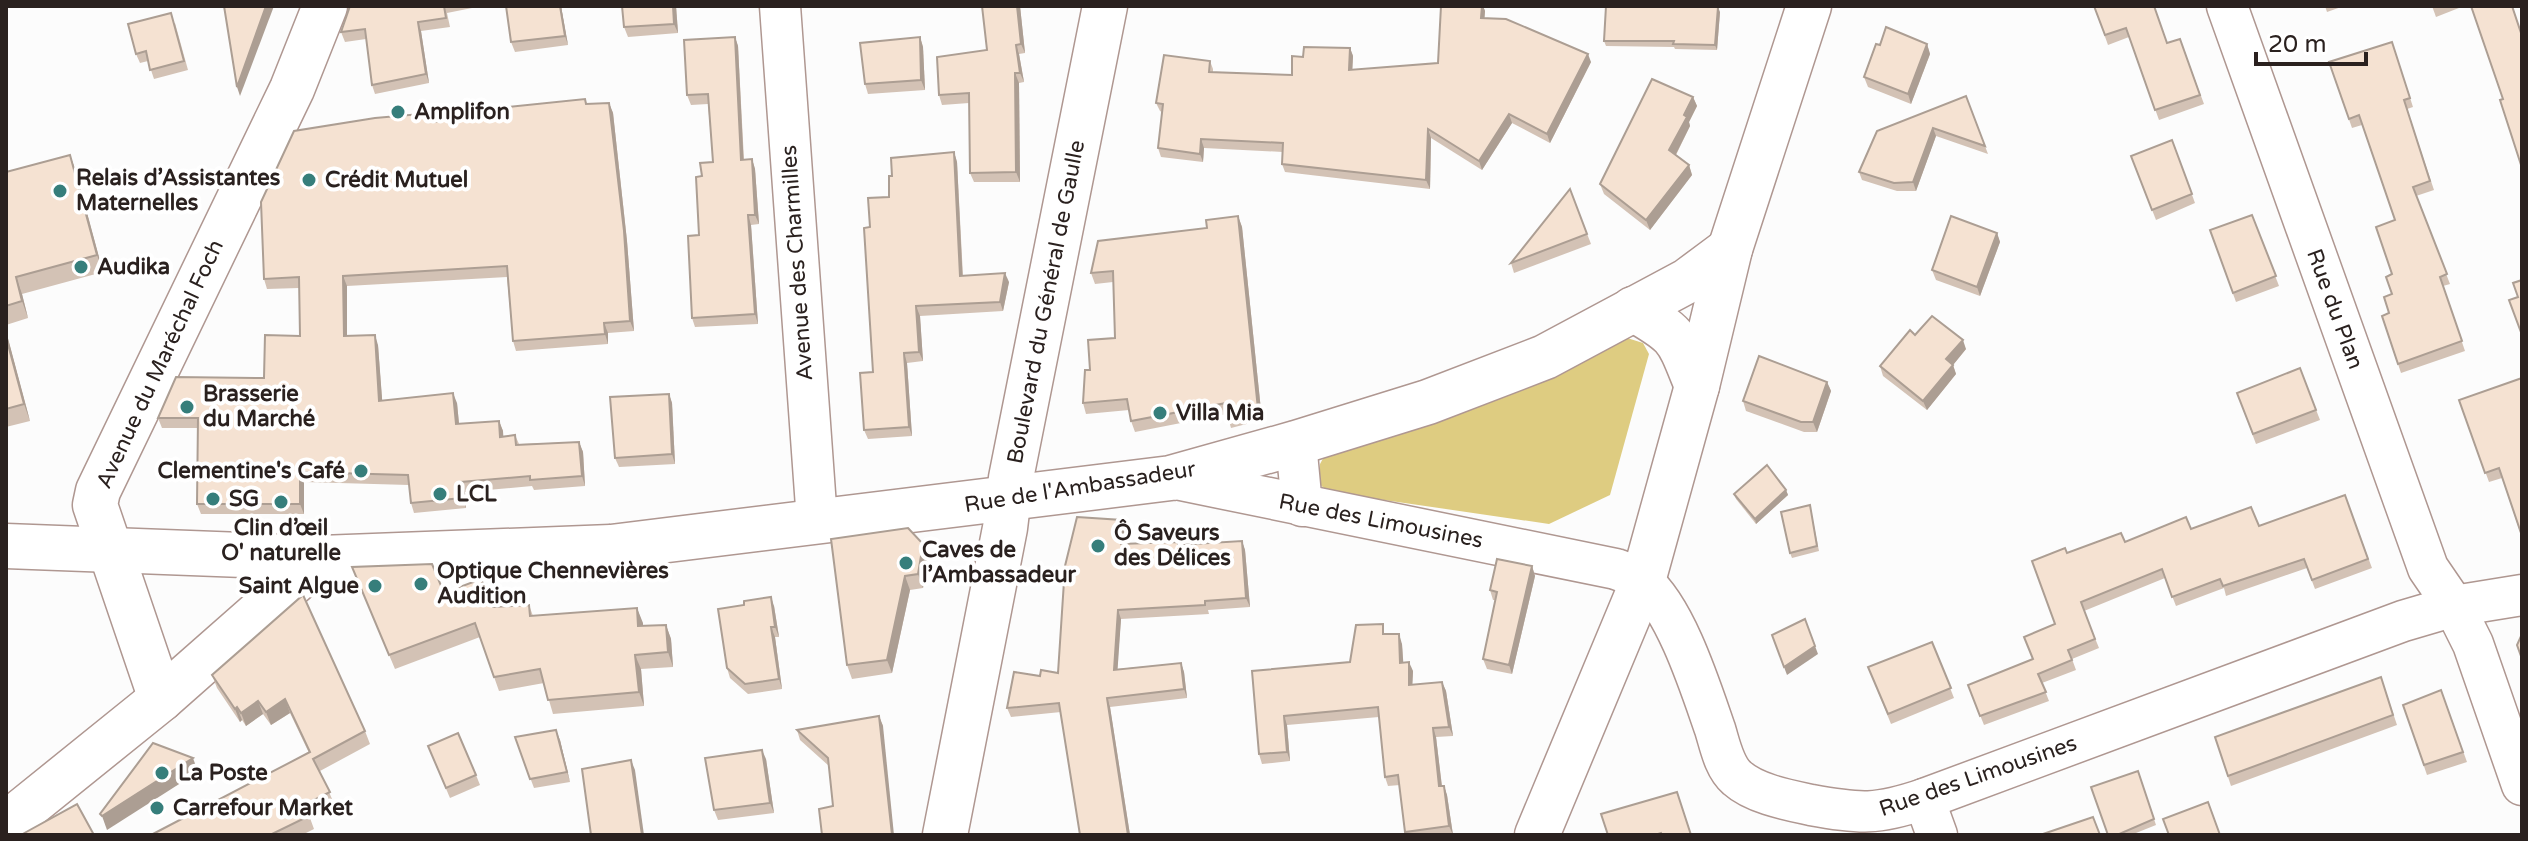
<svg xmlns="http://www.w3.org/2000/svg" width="2528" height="841" font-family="'Varela Round',sans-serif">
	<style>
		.grass { fill: #decc81 }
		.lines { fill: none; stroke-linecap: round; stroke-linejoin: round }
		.street-casing { stroke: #af9791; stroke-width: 43 }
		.secondary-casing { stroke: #af9791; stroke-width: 47 }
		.street { stroke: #fff; stroke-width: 40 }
		.secondary { stroke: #fff; stroke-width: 44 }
		.wall { fill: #d3c2b5 }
		.shaded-wall { fill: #ac9e93 }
		.building { fill: #f5e2d2; stroke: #ac9e93; stroke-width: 2 }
		.poi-dot { fill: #367e7b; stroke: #fff; stroke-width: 3 }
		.labels { text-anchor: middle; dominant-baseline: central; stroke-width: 8; stroke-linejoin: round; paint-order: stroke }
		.poi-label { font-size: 22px; font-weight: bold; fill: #2a211f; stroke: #fff; text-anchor: start }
		.street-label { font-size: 22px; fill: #2a211f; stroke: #fff }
	</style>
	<rect width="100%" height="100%" fill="#fcfcfc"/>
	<path class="grass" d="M 1624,337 L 1643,343 L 1649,354 L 1610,495 L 1549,524 L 1329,492 L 1319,484 L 1320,464 L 1326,453 Z"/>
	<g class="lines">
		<defs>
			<g id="street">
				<path d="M 780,6 L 817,521"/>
				<path d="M 2227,6 L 2428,568 L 2454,606 L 2473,644 L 2522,785"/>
				<path d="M 1296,443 L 1302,506"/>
				<path d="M 1171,478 L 1616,569 C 1624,572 1636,576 1643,582 C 1676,609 1701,689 1715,729 C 1720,745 1724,767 1737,778 C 1755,794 1788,800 1811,805 C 1860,814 1877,815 1924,799 L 2403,621 L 2454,606 L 2522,595"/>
				<path d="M 1924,799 L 1937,835"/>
			</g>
			<g id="secondary">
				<path d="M 1633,309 C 1680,336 1677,337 1697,386"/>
				<path d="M 6,546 L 321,558 L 611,547 L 1171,478 L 1296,443 L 1428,402 L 1545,357 L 1687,281 L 1730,249"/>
				<path d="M 161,699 L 95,505 L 98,491 L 292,89 L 325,6"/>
				<path d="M 6,824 L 161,699 L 321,558"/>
				<path d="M 945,835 L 1005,528 L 1011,478 L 1105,6"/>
				<path d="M 1537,835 L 1643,581 L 1697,386 L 1730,249 L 1809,6"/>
			</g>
		</defs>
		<use href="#street" class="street-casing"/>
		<use href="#secondary" class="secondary-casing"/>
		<use href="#street" class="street"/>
		<use href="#secondary" class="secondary"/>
	</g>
	<g class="wall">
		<path d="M 350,6 L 482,6 L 447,13 L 450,27 L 421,31 L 429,83 L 375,94 L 372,85 L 366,39 L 345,42 L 341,32 Z"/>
		<path d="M 561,6 L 568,45 L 515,52 L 511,42 Z"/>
		<path d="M 622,6 L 676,6 L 678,33 L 628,37 L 624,27 Z"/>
		<path d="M 982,6 L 1020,6 L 1025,53 L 1019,54 L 1024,82 L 1019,83 L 1020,182 L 974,182 L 970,173 L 969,103 L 942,105 L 939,95 L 987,50 Z"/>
		<path d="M 1482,6 L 1483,6 L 1485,11 L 1484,18 L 1591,62 L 1550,143 L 1512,123 L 1482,170 L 1431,138 L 1430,189 L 1285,172 L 1282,164 L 1283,152 L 1204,148 L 1203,162 L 1161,157 L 1158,148 L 1162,112 L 1160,111 L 1156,103 L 1210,61 L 1213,69 L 1213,72 L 1292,75 L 1303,57 L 1350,48 L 1353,56 L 1352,70 L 1438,63 Z"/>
		<path d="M 2094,6 L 2167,43 L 2180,39 L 2204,104 L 2159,120 L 2129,37 L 2108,45 Z"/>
		<path d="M 2325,6 L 2344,6 L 2327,12 Z"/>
		<path d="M 2432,6 L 2464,6 L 2436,17 Z"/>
		<path d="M 1720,12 L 1717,50 L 1675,49 L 1674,47 L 1606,46 L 1604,41 Z"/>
		<path d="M 175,23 L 188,70 L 154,79 L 148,61 L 140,63 L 136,54 Z"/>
		<path d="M 735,37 L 738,46 L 744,160 L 752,159 L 755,169 L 759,224 L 751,225 L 758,324 L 695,327 L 692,318 L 699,235 L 702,176 L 713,162 L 708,104 L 691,105 L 687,95 Z"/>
		<path d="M 920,37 L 923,47 L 925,90 L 868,94 L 865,84 Z"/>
		<path d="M 2392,42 L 2413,107 L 2407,109 L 2434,190 L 2416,196 L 2450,284 L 2443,286 L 2465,351 L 2401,373 L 2382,316 L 2389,313 L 2392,294 L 2395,220 L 2362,125 L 2352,128 L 2329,62 Z"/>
		<path d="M 1927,44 L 1930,54 L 1911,104 L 1868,87 L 1864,77 L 1880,45 Z"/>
		<path d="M 1966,96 L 1988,154 L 1936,136 L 1916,191 L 1897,191 L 1862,180 L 1859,172 Z"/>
		<path d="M 1693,97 L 1697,106 L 1689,122 L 1690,126 L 1676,155 L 1689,165 L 1692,175 L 1650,230 L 1604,194 L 1600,184 Z"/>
		<path d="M 585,99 L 587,104 L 609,103 L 613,113 L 627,241 L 634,331 L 608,333 L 608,344 L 516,351 L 513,341 L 507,277 L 347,286 L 347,336 L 378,345 L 382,400 L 457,403 L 459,424 L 499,421 L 503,431 L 503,437 L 515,435 L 519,444 L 579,442 L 583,452 L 585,486 L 534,490 L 532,486 L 465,492 L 466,508 L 414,513 L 411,503 L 409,485 L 304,482 L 304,514 L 201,514 L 197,504 L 198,428 L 162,428 L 158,418 L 264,378 L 300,336 L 299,288 L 267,289 L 264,279 L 432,113 L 435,122 Z"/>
		<path d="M 2172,140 L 2195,203 L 2156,220 L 2131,156 Z"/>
		<path d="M 954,152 L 957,162 L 963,276 L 1009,282 L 1003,311 L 920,316 L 923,361 L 907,363 L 912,436 L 868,439 L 864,430 L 873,372 L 870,227 L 889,197 L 892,176 Z"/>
		<path d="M 70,155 L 76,172 L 103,272 L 22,294 L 28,318 L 6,325 L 6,172 Z"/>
		<path d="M 1570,189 L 1591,244 L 1514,273 L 1511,263 Z"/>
		<path d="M 2252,215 L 2279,286 L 2236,302 L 2210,230 Z"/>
		<path d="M 1238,216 L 1242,227 L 1262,420 L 1231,428 L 1227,414 L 1135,432 L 1131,421 L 1129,410 L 1086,414 L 1083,403 L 1115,338 L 1113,282 L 1095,284 L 1091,273 Z"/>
		<path d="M 1997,233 L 2000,242 L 1980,296 L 1936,280 L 1932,270 Z"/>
		<path d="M 6,331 L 30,421 L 6,427 Z"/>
		<path d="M 1915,335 L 1966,349 L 1953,365 L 1956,374 L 1927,410 L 1883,376 L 1880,366 Z"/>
		<path d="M 2300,368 L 2320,420 L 2256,444 L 2237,393 Z"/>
		<path d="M 2522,378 L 2522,538 L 2502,478 L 2489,482 L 2459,400 Z"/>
		<path d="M 1827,382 L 1831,391 L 1817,432 L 1804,432 L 1746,411 L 1743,401 Z"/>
		<path d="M 669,394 L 672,403 L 675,464 L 619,467 L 615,458 Z"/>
		<path d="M 1786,490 L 1788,495 L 1756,524 L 1736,499 L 1734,494 Z"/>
		<path d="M 2345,495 L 2372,568 L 2315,589 L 2307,568 L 2226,596 L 2224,588 L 2176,606 L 2165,578 L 2084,611 L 2099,648 L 2072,659 L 2076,670 L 2042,683 L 2049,701 L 1984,725 L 1968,685 L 2032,660 L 2055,624 L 2067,553 L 2191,529 L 2259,526 Z"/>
		<path d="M 1810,505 L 1819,551 L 1792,558 L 1790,553 Z"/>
		<path d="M 1122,520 L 1125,528 L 1124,544 L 1179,545 L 1242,541 L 1245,550 L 1250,607 L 1208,610 L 1209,614 L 1121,619 L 1117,669 L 1181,663 L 1184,672 L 1187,698 L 1110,707 L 1130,835 L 1080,835 L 1061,712 L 1011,717 L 1007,708 L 1040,676 L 1058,673 Z"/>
		<path d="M 923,544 L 928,558 L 923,588 L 910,590 L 892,673 L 852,679 L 847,665 Z"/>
		<path d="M 1532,566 L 1535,576 L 1512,674 L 1487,669 L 1483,659 L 1495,600 L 1493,600 L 1490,590 Z"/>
		<path d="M 352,567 L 493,607 L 529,605 L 533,616 L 637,608 L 643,626 L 666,625 L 671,639 L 673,667 L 641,669 L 644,706 L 553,714 L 544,683 L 499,691 L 480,637 L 395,669 Z"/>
		<path d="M 774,606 L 779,637 L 775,637 L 782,689 L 748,694 L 730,678 L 727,668 Z"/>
		<path d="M 1386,634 L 1402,644 L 1403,663 L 1413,671 L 1412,685 L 1442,682 L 1446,691 L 1453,736 L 1436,737 L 1442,786 L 1444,786 L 1447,795 L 1453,835 L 1406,835 L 1400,785 L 1388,786 L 1385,777 L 1379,717 L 1287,725 L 1290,761 L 1262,764 L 1259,754 L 1252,671 L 1350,662 Z"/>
		<path d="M 1932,642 L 1954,698 L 1891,724 L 1872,677 Z"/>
		<path d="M 212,675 L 365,731 L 370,744 L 320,771 L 335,806 L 310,818 L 314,829 L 302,835 L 151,835 L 309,753 L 290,713 L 271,725 L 263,714 L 246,726 L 242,720 L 240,722 L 217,688 Z"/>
		<path d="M 2381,677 L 2397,725 L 2231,786 L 2215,737 Z"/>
		<path d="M 2441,690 L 2467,762 L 2427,775 L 2403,705 Z"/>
		<path d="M 879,716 L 883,726 L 833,806 L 829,766 L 800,740 L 797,730 Z"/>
		<path d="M 515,737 L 560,740 L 570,782 L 534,788 Z"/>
		<path d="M 432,756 L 476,775 L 480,785 L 450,798 Z"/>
		<path d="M 766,759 L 774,813 L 718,820 L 714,810 Z"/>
		<path d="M 2138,771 L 2156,825 L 2131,835 L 2108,835 Z"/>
	</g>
	<g class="shaded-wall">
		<path d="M 266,6 L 274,6 L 240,96 L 237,87 Z"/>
		<path d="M 560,6 L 561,6 L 568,45 L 565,36 Z"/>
		<path d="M 673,6 L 676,6 L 678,33 L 674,24 Z"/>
		<path d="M 1017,6 L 1020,6 L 1025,53 L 1021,44 Z"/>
		<path d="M 1482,6 L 1483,6 L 1485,11 L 1484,26 L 1481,18 Z"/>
		<path d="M 1718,7 L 1720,12 L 1717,50 L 1715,45 Z"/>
		<path d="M 418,22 L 421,31 L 429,83 L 426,74 Z"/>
		<path d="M 735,37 L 738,46 L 744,169 L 741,160 Z"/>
		<path d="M 920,37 L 923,47 L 925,90 L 921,80 Z"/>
		<path d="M 1927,44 L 1930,54 L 1911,104 L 1908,94 Z"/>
		<path d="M 1016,45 L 1019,54 L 1024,82 L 1020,73 Z"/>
		<path d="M 1350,48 L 1353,56 L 1352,78 L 1349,70 Z"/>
		<path d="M 1588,54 L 1591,62 L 1550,143 L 1547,134 Z"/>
		<path d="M 1015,73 L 1019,83 L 1020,182 L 1016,172 Z"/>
		<path d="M 1693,97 L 1697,106 L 1689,122 L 1690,126 L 1673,160 L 1669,150 Z"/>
		<path d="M 609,103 L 613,113 L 627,241 L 634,331 L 630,321 Z"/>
		<path d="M 1509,114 L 1512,123 L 1482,170 L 1479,161 Z"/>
		<path d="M 1933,128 L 1936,136 L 1916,191 L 1913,182 Z"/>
		<path d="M 1428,129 L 1431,138 L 1430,189 L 1426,180 Z"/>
		<path d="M 1201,139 L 1204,148 L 1203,162 L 1200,154 Z"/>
		<path d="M 954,152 L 957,162 L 963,285 L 960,276 Z"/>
		<path d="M 70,155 L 76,172 L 103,272 L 97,255 Z"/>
		<path d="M 752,159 L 755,169 L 759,224 L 755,215 Z"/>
		<path d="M 1689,165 L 1692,175 L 1650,230 L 1646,220 Z"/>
		<path d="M 748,215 L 751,225 L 758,324 L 755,314 Z"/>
		<path d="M 1238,216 L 1242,227 L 1262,420 L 1258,409 Z"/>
		<path d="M 1997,233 L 2000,242 L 1980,296 L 1977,287 Z"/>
		<path d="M 1005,273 L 1009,282 L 1003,311 L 1000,302 Z"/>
		<path d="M 343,276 L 347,286 L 347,346 L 344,336 Z"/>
		<path d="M 16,277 L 22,294 L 28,318 L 22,301 Z"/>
		<path d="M 916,306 L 920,316 L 923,361 L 919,352 Z"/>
		<path d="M 604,323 L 608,333 L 608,344 L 605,334 Z"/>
		<path d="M 6,331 L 30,421 L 24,404 L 6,337 Z"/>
		<path d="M 375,335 L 378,345 L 383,411 L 379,401 Z"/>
		<path d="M 1963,340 L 1966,349 L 1953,365 L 1956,374 L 1927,410 L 1923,401 L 1946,359 Z"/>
		<path d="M 904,353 L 907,363 L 912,436 L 909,427 Z"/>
		<path d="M 1827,382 L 1831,391 L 1817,432 L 1813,422 Z"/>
		<path d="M 453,393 L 457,403 L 460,434 L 456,424 Z"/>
		<path d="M 669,394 L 672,403 L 675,464 L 672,454 Z"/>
		<path d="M 499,421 L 503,431 L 504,447 L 500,437 Z"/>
		<path d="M 579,442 L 583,452 L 585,486 L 582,476 Z"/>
		<path d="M 300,472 L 304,482 L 304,514 L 300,504 Z"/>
		<path d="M 461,482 L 465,492 L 466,508 L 462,498 Z"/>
		<path d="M 1786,490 L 1788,495 L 1756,524 L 1755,519 Z"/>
		<path d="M 1122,520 L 1125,528 L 1124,552 L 1121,544 Z"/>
		<path d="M 1242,541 L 1245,550 L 1250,607 L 1246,598 Z"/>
		<path d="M 923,544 L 928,558 L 923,588 L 918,574 Z"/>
		<path d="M 1532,566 L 1535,576 L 1512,674 L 1509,665 Z"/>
		<path d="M 905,576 L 910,590 L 892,673 L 887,660 Z"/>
		<path d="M 771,597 L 774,606 L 779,637 L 775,627 Z"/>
		<path d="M 637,608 L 643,623 L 643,641 L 638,626 Z"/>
		<path d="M 1118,610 L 1121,619 L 1117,678 L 1114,670 Z"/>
		<path d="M 666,625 L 671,639 L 673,667 L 668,652 Z"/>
		<path d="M 771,627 L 775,637 L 782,689 L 779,679 Z"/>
		<path d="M 1399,634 L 1402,644 L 1404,673 L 1400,663 Z"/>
		<path d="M 1815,646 L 1818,654 L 1787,675 L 1784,667 Z"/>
		<path d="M 635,655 L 641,669 L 644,706 L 639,692 Z"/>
		<path d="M 1409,662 L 1413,671 L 1412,694 L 1409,685 Z"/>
		<path d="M 1181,663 L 1184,672 L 1187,698 L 1184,689 Z"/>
		<path d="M 1442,682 L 1446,691 L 1453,736 L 1449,727 Z"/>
		<path d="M 1107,698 L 1110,707 L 1130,835 L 1128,835 Z"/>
		<path d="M 285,699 L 290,713 L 271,725 L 266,712 Z"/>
		<path d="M 258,701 L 263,714 L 246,726 L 241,713 Z"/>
		<path d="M 237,707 L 242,720 L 240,722 L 235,709 Z"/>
		<path d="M 879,716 L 883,726 L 894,835 L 892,835 Z"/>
		<path d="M 1284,716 L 1287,725 L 1290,761 L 1287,752 Z"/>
		<path d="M 1433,728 L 1436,737 L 1443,796 L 1439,786 Z"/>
		<path d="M 556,730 L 560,740 L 570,782 L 567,772 Z"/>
		<path d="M 762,750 L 766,759 L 774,813 L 770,803 Z"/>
		<path d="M 193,758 L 198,772 L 107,830 L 102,816 Z"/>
		<path d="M 631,760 L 635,770 L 644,835 L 642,835 Z"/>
		<path d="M 1444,786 L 1447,795 L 1453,835 L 1449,826 Z"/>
	</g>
	<g class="building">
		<path d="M 224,6 L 266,6 L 237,87 Z"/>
		<path d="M 350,6 L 444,6 L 446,18 L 418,22 L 426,74 L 372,85 L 365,29 L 341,32 Z"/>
		<path d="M 506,6 L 560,6 L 565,36 L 511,42 Z"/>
		<path d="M 622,6 L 673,6 L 674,24 L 624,27 Z"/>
		<path d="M 982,6 L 1017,6 L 1021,44 L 1016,45 L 1020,73 L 1015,73 L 1016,172 L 970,173 L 969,93 L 939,95 L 937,57 L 987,50 Z"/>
		<path d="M 1441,6 L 1482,6 L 1481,18 L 1506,19 L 1588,54 L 1547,134 L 1509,114 L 1479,161 L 1428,129 L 1426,180 L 1282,164 L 1283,143 L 1201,139 L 1200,154 L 1158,148 L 1163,104 L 1156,103 L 1164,55 L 1210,61 L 1209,72 L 1292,75 L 1292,56 L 1303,57 L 1304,47 L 1350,48 L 1349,70 L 1438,63 Z"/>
		<path d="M 1606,6 L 1718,7 L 1715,45 L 1673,44 L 1674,41 L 1604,41 Z"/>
		<path d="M 2094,6 L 2154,6 L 2167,43 L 2180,39 L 2200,95 L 2155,110 L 2126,28 L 2105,35 Z"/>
		<path d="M 2471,6 L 2512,6 L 2522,36 L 2522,168 L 2500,100 L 2503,99 Z"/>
		<path d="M 171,13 L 184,61 L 150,70 L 146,51 L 136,54 L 128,24 Z"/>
		<path d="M 1886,27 L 1927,44 L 1908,94 L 1864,77 L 1876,44 L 1880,45 Z"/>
		<path d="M 735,37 L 741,160 L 752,159 L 755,215 L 748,215 L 755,314 L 692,318 L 688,236 L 699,235 L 696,177 L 702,176 L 700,163 L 713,162 L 708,94 L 687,95 L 684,40 Z"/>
		<path d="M 920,37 L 921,80 L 865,84 L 860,43 Z"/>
		<path d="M 2392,42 L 2410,98 L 2404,100 L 2430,181 L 2413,187 L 2447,274 L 2440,277 L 2462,341 L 2398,364 L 2382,316 L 2389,313 L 2384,297 L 2392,294 L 2386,277 L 2392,274 L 2376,227 L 2395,220 L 2359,115 L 2349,119 L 2329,62 Z"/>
		<path d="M 1652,79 L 1693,97 L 1684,115 L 1687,117 L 1669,150 L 1689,165 L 1646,220 L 1600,184 Z"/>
		<path d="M 1966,96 L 1985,146 L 1933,128 L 1913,182 L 1894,183 L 1859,172 L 1877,131 Z"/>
		<path d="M 585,99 L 586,104 L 609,103 L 624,231 L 630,321 L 604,323 L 605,334 L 513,341 L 507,266 L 343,276 L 344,336 L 375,335 L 379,401 L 453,393 L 456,424 L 499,421 L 500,437 L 515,435 L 516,445 L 579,442 L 582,476 L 530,480 L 530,476 L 461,482 L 462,498 L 411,503 L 408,475 L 300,472 L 300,504 L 197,504 L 198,418 L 158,418 L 176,377 L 264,378 L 265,335 L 300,336 L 299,277 L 264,279 L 261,202 L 294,131 L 375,118 L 432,113 L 434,122 L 498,113 L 499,108 Z"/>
		<path d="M 2172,140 L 2192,194 L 2152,210 L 2131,156 Z"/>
		<path d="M 954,152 L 960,276 L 1005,273 L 1000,302 L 916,306 L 919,352 L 904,353 L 909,427 L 864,430 L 860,373 L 873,372 L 864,228 L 870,227 L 868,198 L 889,197 L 889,176 L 892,176 L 891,158 Z"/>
		<path d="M 70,155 L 97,255 L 16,277 L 22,301 L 6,306 L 6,172 Z"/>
		<path d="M 1570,189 L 1587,234 L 1511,263 Z"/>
		<path d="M 2252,215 L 2276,276 L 2233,293 L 2210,230 Z"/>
		<path d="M 1238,216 L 1258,409 L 1227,417 L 1226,403 L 1131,421 L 1127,399 L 1083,403 L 1085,370 L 1090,370 L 1088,340 L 1115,338 L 1113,271 L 1091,273 L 1098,241 L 1207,228 L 1206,220 Z"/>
		<path d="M 1951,216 L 1997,233 L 1977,287 L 1932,270 Z"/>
		<path d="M 2522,280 L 2522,335 L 2509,300 L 2518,297 L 2513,283 Z"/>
		<path d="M 1932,316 L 1963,340 L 1946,359 L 1953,365 L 1923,401 L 1880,366 L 1910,330 L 1915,335 Z"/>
		<path d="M 6,337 L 24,404 L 6,409 Z"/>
		<path d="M 1759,356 L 1827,382 L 1813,422 L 1801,422 L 1743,401 Z"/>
		<path d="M 2300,368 L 2316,410 L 2253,434 L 2237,393 Z"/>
		<path d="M 2522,378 L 2522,536 L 2499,468 L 2485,473 L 2459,400 Z"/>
		<path d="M 669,394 L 672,454 L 615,458 L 610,397 Z"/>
		<path d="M 1767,465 L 1786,490 L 1755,519 L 1734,494 Z"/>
		<path d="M 2345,495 L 2368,559 L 2312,580 L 2304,559 L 2223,586 L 2220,579 L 2172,597 L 2162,569 L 2081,602 L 2095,639 L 2068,650 L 2072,660 L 2038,674 L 2046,692 L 1980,716 L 1968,685 L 2033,659 L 2024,637 L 2055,624 L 2032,561 L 2065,548 L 2067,553 L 2121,533 L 2125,542 L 2186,517 L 2191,529 L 2251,507 L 2259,526 Z"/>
		<path d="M 1810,505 L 1817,546 L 1790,553 L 1781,512 Z"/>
		<path d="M 1077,517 L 1122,520 L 1121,544 L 1178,542 L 1178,545 L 1242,541 L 1246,598 L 1205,601 L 1205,605 L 1118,610 L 1114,670 L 1181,663 L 1184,689 L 1107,698 L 1128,835 L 1080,835 L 1059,703 L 1007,708 L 1014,672 L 1040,676 L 1041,670 L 1058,673 L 1065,566 Z"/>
		<path d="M 908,528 L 923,544 L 918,574 L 905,576 L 887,660 L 847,665 L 831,539 Z"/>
		<path d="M 1497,559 L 1532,566 L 1509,665 L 1483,659 L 1497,592 L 1490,590 Z"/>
		<path d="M 432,564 L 444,593 L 481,579 L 493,607 L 529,605 L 530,616 L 637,608 L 638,626 L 666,625 L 668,652 L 635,655 L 639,692 L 548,700 L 540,669 L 494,677 L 475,623 L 389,655 L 352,567 Z"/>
		<path d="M 303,595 L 365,731 L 313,759 L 330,792 L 304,805 L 309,816 L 270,835 L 151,835 L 310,752 L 285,699 L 266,712 L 258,701 L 241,713 L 237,707 L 235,709 L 212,675 Z"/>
		<path d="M 771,597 L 775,627 L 771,627 L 779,679 L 745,684 L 727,668 L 718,609 L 744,605 L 744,601 Z"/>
		<path d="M 1805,619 L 1815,646 L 1784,667 L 1772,635 Z"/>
		<path d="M 1383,624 L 1383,634 L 1399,634 L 1400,663 L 1409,662 L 1409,685 L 1442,682 L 1449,727 L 1433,728 L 1439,786 L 1444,786 L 1449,826 L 1405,832 L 1398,775 L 1385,777 L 1378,707 L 1284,716 L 1287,752 L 1259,754 L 1252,671 L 1350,662 L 1356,625 Z"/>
		<path d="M 2522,634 L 2522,659 L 2517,645 Z"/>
		<path d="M 1932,642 L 1951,688 L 1888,714 L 1868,667 Z"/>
		<path d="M 2381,677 L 2393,715 L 2228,776 L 2215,737 Z"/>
		<path d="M 2441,690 L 2463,752 L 2424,765 L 2403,705 Z"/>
		<path d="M 879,716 L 892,835 L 822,835 L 819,809 L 833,806 L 828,758 L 797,730 Z"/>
		<path d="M 556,730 L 567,772 L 530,779 L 515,737 Z"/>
		<path d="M 458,733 L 476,775 L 446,788 L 428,746 Z"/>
		<path d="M 153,743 L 193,758 L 102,816 L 100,814 Z"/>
		<path d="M 762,750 L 770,803 L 714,810 L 705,758 Z"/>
		<path d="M 631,760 L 642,835 L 591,835 L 582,769 Z"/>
		<path d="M 2138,771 L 2154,819 L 2117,835 L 2108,835 L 2091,787 Z"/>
		<path d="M 1677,792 L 1691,835 L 1662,835 L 1661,833 L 1655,835 L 1608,835 L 1601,814 Z"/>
		<path d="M 2208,802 L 2220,835 L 2169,835 L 2163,819 Z"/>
		<path d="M 77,804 L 94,835 L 21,835 L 28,831 Z"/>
		<path d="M 2093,817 L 2100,835 L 2040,835 Z"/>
	</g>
	<g class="poi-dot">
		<circle cx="398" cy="112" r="8"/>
		<circle cx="309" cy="180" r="8"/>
		<circle cx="60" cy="191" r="8"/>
		<circle cx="81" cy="267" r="8"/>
		<circle cx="187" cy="407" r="8"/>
		<circle cx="1160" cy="413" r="8"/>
		<circle cx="361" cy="471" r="8"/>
		<circle cx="440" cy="494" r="8"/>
		<circle cx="213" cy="499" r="8"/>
		<circle cx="281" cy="502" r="8"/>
		<circle cx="1098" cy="546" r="8"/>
		<circle cx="906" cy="563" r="8"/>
		<circle cx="421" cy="584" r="8"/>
		<circle cx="375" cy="586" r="8"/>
		<circle cx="162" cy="773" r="8"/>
		<circle cx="157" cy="808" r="8"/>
	</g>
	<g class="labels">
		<g class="poi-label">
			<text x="414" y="112">Amplifon</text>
			<text x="76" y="178">Relais d’Assistantes<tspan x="76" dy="25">Maternelles</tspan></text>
			<text x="325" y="180">Crédit Mutuel</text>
			<text x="97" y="267">Audika</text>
			<text x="203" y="394">Brasserie<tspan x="203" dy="25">du Marché</tspan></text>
			<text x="1176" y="413">Villa Mia</text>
			<text x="345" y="471" text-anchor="end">Clementine's Café</text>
			<text x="456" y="494">LCL</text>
			<text x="229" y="499">SG</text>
			<text x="281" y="528" text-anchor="middle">Clin d’œil<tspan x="281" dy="25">O' naturelle</tspan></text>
			<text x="1114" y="533">Ô Saveurs<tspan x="1114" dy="25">des Délices</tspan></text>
			<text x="922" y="550">Caves de<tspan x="922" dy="25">l’Ambassadeur</tspan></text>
			<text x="437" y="571">Optique Chennevières<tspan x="437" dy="25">Audition</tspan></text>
			<text x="359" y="586" text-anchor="end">Saint Algue</text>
			<text x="178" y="773">La Poste</text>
			<text x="173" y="808">Carrefour Market</text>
		</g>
		<g class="street-label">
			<text transform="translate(797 263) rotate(-94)">Avenue des Charmilles</text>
			<text transform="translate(1046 302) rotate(-79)">Boulevard du Général de Gaulle</text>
			<text transform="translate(2335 309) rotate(70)">Rue du Plan</text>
			<text transform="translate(160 364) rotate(-65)">Avenue du Maréchal Foch</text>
			<text transform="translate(1080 487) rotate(-9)">Rue de l'Ambassadeur</text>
			<text transform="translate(1381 521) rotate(11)">Rue des Limousines</text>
			<text transform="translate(1978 776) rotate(-19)">Rue des Limousines</text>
		</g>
	</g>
	<rect width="2528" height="841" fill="none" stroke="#2a211f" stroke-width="16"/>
	<path d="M2256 52v12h110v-12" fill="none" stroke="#2a211f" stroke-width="4"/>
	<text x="2268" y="52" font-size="24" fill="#2a211f" stroke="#ffffff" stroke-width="6" paint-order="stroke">20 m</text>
</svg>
